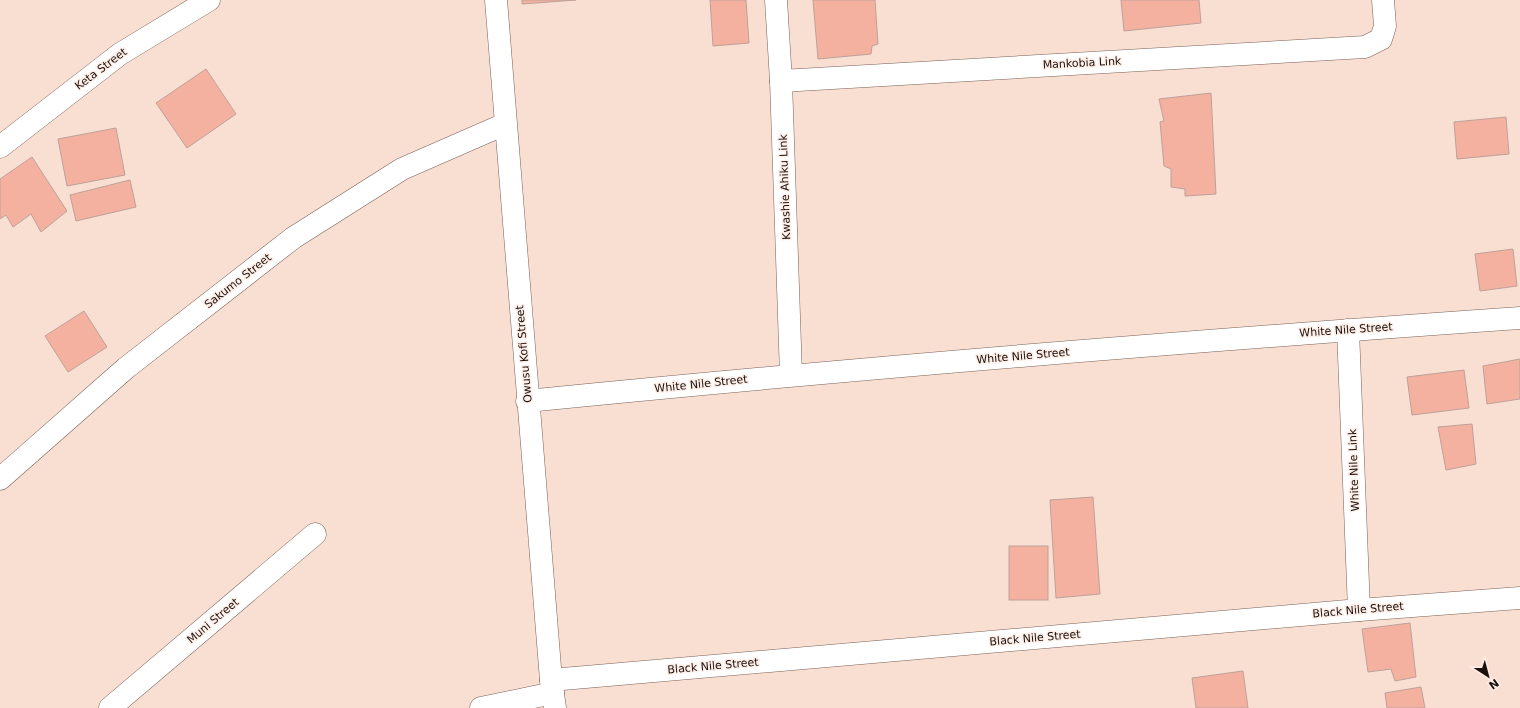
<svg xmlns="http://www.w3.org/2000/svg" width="1520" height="708" font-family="'DejaVu Sans',sans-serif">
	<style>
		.building { fill: #f5b1a0; stroke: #bda19a }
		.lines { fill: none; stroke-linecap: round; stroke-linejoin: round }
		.minor-casing { stroke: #796157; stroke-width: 23 }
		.minor { stroke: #fff; stroke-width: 22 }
		.labels { text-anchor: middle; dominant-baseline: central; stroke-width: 3; stroke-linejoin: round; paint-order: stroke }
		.street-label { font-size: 11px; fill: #1b120e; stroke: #feeee7 }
	</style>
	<rect width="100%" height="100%" fill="#f9ded2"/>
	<g class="building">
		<path d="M 522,0 L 576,0 L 522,4 Z"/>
		<path d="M 710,0 L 746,0 L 749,43 L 713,46 Z"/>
		<path d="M 813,0 L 875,0 L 878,44 L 872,46 L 871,54 L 818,59 Z"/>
		<path d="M 1121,0 L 1199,0 L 1201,23 L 1124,31 Z"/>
		<path d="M 206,69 L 236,114 L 187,148 L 156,103 Z"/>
		<path d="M 1211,93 L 1216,194 L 1185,196 L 1185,189 L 1171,187 L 1171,169 L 1164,166 L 1160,122 L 1164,121 L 1159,99 Z"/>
		<path d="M 1506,117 L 1509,154 L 1457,159 L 1454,122 Z"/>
		<path d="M 116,128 L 125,175 L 67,186 L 58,139 Z"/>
		<path d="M 32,157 L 67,211 L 41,232 L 31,214 L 13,227 L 6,215 L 0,219 L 0,179 Z"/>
		<path d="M 130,180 L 136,207 L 76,221 L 70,195 Z"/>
		<path d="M 1513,249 L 1517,286 L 1480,291 L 1475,254 Z"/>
		<path d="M 84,311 L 107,347 L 68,372 L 45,336 Z"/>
		<path d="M 1520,359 L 1520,399 L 1487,404 L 1483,366 Z"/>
		<path d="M 1464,370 L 1469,408 L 1412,415 L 1407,377 Z"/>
		<path d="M 1472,424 L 1476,464 L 1446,470 L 1438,427 Z"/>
		<path d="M 1093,497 L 1100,594 L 1056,598 L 1050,500 Z"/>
		<rect x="1009" y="546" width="39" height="54"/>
		<path d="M 1410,623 L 1416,677 L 1395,681 L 1391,669 L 1368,672 L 1362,629 Z"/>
		<path d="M 1243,671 L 1248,708 L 1196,708 L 1192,678 Z"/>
		<path d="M 1421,687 L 1425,708 L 1387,708 L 1385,693 Z"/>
	</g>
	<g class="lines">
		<defs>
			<g id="minor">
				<path d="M 496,0 L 551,680 L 555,708"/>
				<path d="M 776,0 L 781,81 L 791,375"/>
				<path d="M 781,81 L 1365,47 L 1381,39 L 1385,26 L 1383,0"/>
				<path d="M 0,147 L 120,54 L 209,0"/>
				<path d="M 1348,330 L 1359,610"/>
				<path d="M 527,401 C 858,368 1189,341 1520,318"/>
				<path d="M 0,479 L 126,368 L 293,238 L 402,169 L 505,124"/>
				<path d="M 551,680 L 1359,610 L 1520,598"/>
				<path d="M 110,708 L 315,534"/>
				<path d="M 481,708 L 553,693"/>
			</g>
		</defs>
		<use href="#minor" class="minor-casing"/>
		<use href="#minor" class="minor"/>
	</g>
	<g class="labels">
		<g class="street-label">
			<text transform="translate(1082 63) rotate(-3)">Mankobia Link</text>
			<text transform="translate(101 69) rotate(-37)">Keta Street</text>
			<text transform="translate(785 187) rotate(-92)">Kwashie Ahiku Link</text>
			<text transform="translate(238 281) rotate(-38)">Sakumo Street</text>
			<text transform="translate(1346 330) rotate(-4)">White Nile Street</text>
			<text transform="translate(524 354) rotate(-95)">Owusu Kofi Street</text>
			<text transform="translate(1023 356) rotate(-5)">White Nile Street</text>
			<text transform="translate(701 384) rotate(-6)">White Nile Street</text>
			<text transform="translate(1354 470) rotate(-92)">White Nile Link</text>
			<text transform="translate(1358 610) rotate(-5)">Black Nile Street</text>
			<text transform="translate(213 621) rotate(-40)">Muni Street</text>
			<text transform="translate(1035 638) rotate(-5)">Black Nile Street</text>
			<text transform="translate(713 666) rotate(-5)">Black Nile Street</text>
		</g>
	</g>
	<g transform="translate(1488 676) rotate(144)" stroke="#feeee7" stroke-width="3" paint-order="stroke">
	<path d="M0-3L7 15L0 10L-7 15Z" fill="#1b120e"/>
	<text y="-6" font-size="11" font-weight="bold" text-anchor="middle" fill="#1b120e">N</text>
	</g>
</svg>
